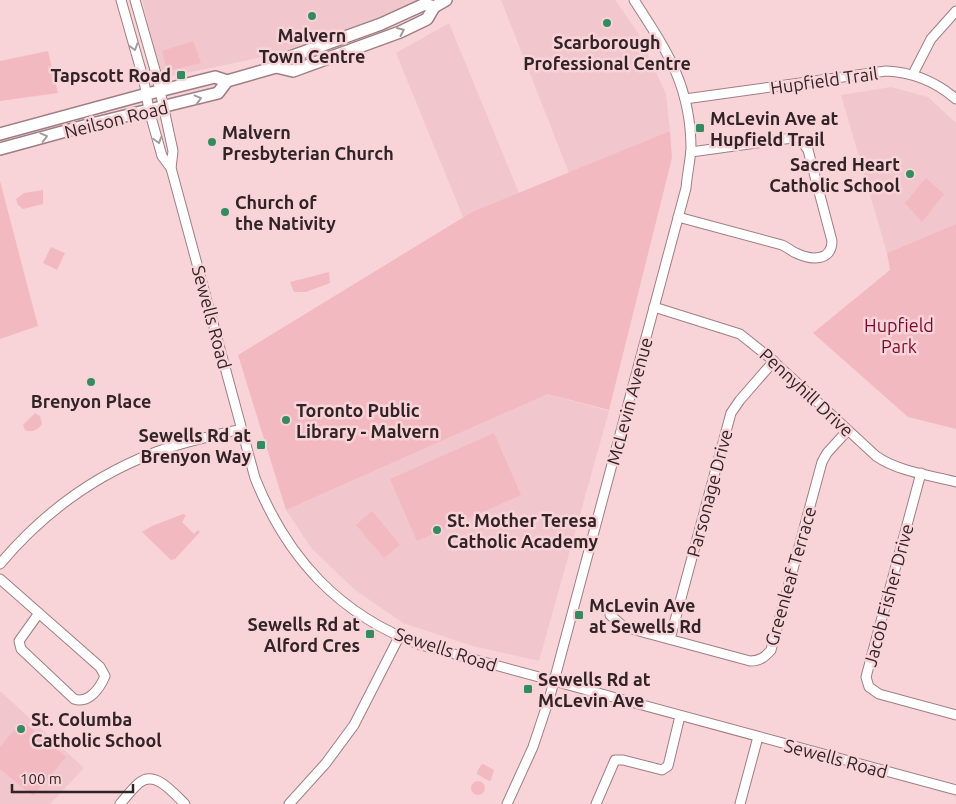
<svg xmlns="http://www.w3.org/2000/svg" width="956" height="804" font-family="Ubuntu,sans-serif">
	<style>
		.built { fill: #f2c6cd }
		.green { fill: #f2b9c1 }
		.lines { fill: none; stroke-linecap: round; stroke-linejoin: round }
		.minor-casing { stroke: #9f7e83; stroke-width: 11 }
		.major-casing { stroke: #9f7e83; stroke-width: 14 }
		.minor { stroke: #fff; stroke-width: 9 }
		.major { stroke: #fff; stroke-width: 11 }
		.oneway { stroke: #a39c9d }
		.poi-dot { fill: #338b5f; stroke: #f8d4d9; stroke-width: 2 }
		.labels { text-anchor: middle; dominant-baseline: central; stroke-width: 5; stroke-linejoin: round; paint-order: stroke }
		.poi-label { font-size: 18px; font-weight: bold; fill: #322426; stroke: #f8d4d9; text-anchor: start }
		.street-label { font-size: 18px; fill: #322426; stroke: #f8d4d9 }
		.park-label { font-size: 18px; fill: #780931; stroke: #f8d4d9 }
	</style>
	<rect width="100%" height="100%" fill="#f8d4d9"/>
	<g class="built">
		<path d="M 142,0 L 425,0 L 359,28 L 287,52 L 162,78 Z"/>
		<path d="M 501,0 L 615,0 L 638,33 L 666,94 L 670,131 L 569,173 Z"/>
		<path d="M 449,23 L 519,193 L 463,217 L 396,53 Z"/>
		<path d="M 891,87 L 928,97 L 956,123 L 956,224 L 887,253 L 841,95 Z"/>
		<path d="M 548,394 L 609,411 L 539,661 L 473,646 L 403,623 L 355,590 L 312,549 L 286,510 Z"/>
		<path d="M 0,691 L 84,768 L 50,804 L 0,804 Z"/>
	</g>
	<g class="green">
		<path d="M 193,41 L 201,63 L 167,71 L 162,51 Z"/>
		<path d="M 48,51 L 58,93 L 0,101 L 0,61 Z"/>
		<path d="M 670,131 L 672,158 L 609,410 L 548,394 L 286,510 L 238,355 L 472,212 Z"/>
		<path d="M 926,178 L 944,194 L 922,222 L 905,203 Z"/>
		<path d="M 0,181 L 38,326 L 0,339 Z"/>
		<path d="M 43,190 L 43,204 L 23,209 L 18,205 L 16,199 L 24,193 Z"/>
		<path d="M 956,224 L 956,429 L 908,417 L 813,333 L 890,270 L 887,253 Z"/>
		<path d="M 51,247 L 65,253 L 57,270 L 43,263 Z"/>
		<path d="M 329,272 L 330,283 L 306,292 L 294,292 L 290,282 Z"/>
		<path d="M 35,413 L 40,416 L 42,424 C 38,430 32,433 25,430 L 23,425 Z"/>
		<path d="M 494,433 L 521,495 L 417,541 L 390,479 Z"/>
		<path d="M 372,511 L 400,545 L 384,558 L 356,525 Z"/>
		<path d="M 183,514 L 186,515 L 182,522 L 194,534 L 198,530 L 200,532 L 175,559 L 171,560 L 142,532 L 152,526 Z"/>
		<path d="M 22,721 L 66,757 L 33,796 L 0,769 L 0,747 Z"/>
		<path d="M 483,764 L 494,770 L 491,780 L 489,781 L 477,774 L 477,772 L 481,765 Z"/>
		<circle cx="478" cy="788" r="7"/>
	</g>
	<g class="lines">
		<defs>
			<g id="minor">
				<path d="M 121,0 L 144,81 L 149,110 L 162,156 L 171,168"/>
				<path d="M 135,0 L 157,77 L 173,151 L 171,168 L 255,478 C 287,558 339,615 421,645 L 956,790"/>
				<path d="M 913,74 L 931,39 L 956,11"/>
				<path d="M 685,99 L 886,71 C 913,72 935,81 956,99"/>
				<path d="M 678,217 L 782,245 C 787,247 791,251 796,253 C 810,260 832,262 832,241 L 808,150 L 801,140 L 792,138 L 691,152"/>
				<path d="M 654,307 L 740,334 L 770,358 L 876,456 C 899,472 930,475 956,482"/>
				<path d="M 921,473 L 866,677 L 869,687 L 879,694 L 956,715"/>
				<path d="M 0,564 C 42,514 95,475 156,452 C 183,442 213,436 241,429"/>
				<path d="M 0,579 L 100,667 L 105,676 C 100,688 89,704 74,699 L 21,649 L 19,641 L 39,613"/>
				<path d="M 610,615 L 624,627 L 750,661 C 760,661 765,657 771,650 L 822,462 L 827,453 L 848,430"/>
				<path d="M 670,639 L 731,413 L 740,400 L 774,361"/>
				<path d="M 120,804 C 126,797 132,789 139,783 C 155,769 174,794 185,804"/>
				<path d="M 289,804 L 326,763 L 354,725 L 399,637"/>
				<path d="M 507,804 L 533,747 L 550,696 L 686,188 C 687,175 690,162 691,149 C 691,86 667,51 634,0"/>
				<path d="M 596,804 L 615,760 L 623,760 L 662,770 L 668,766 L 680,716"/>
				<path d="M 740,804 L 758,737"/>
			</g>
			<g id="major">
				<path d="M 276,67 L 293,71 L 400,32 L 427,19 L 434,7 L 446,0"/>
				<path d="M 0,134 L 147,94 L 215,77 L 227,81 L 276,67 L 290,57 L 381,24 L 425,4 L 434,7"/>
				<path d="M 0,149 L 88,125 L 218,93 L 227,81"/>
			</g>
		</defs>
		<use href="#minor" class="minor-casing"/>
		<use href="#major" class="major-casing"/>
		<use href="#minor" class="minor"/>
		<use href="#major" class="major"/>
	</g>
	<defs><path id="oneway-chevron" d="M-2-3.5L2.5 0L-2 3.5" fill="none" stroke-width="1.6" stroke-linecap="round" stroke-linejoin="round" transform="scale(1.25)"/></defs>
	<g class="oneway">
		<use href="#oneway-chevron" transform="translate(401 31) rotate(-24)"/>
		<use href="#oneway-chevron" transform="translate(134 47) rotate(74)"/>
		<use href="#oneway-chevron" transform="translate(198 99) rotate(-15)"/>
		<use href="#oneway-chevron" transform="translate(44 137) rotate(-15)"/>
		<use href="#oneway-chevron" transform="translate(158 140) rotate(74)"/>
	</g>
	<g class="poi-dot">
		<circle cx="312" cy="16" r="5"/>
		<circle cx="607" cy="23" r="5"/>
		<rect x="176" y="70" width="10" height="10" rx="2.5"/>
		<rect x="695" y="123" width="10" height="10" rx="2.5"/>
		<circle cx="212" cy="142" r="5"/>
		<circle cx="910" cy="174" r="5"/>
		<circle cx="225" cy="212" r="5"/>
		<circle cx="91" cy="382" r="5"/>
		<circle cx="286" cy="420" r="5"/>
		<rect x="256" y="440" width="10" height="10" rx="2.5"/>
		<circle cx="437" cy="530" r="5"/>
		<rect x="574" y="610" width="10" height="10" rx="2.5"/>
		<rect x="365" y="629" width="10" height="10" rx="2.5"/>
		<rect x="523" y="684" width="10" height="10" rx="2.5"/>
		<circle cx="21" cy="729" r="5"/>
	</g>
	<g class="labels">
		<g class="poi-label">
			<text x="312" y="35" text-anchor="middle">Malvern<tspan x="312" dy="21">Town Centre</tspan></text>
			<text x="607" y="42" text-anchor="middle">Scarborough<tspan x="607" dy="21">Professional Centre</tspan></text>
			<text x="171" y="75" text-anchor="end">Tapscott Road</text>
			<text x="710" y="118">McLevin Ave at<tspan x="710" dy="21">Hupfield Trail</tspan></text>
			<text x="222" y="132">Malvern<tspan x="222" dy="21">Presbyterian Church</tspan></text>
			<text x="900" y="164" text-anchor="end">Sacred Heart<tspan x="900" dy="21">Catholic School</tspan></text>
			<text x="235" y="202">Church of<tspan x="235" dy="21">the Nativity</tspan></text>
			<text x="91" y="401" text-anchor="middle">Brenyon Place</text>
			<text x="296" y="410">Toronto Public<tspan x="296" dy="21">Library - Malvern</tspan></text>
			<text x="251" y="435" text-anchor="end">Sewells Rd at<tspan x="251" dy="21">Brenyon Way</tspan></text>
			<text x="447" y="520">St. Mother Teresa<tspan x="447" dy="21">Catholic Academy</tspan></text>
			<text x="589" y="605">McLevin Ave<tspan x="589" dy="21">at Sewells Rd</tspan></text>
			<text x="360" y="624" text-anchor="end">Sewells Rd at<tspan x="360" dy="21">Alford Cres</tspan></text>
			<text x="538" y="679">Sewells Rd at<tspan x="538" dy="21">McLevin Ave</tspan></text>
			<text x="31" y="719">St. Columba<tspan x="31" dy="21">Catholic School</tspan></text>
		</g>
		<g class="street-label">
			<text transform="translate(824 80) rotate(-8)">Hupfield Trail</text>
			<text transform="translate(116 119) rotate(-14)">Neilson Road</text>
			<text transform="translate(212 317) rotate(75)">Sewells Road</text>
			<text transform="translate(807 392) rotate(43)">Pennyhill Drive</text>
			<text transform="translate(629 401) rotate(-75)">McLevin Avenue</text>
			<text transform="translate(709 493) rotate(-75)">Parsonage Drive</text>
			<text transform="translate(790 576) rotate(-74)">Greenleaf Terrace</text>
			<text transform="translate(888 595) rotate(-75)">Jacob Fisher Drive</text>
			<text transform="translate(446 649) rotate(18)">Sewells Road</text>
			<text transform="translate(836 758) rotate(15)">Sewells Road</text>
		</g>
		<g class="park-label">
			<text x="899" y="325">Hupfield<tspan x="899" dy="21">Park</tspan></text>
		</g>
	</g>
	<path d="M12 784v8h121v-8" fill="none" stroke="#322426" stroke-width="2.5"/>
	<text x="20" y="784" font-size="15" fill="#322426" stroke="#f8d4d9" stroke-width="4" paint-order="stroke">100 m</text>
</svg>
